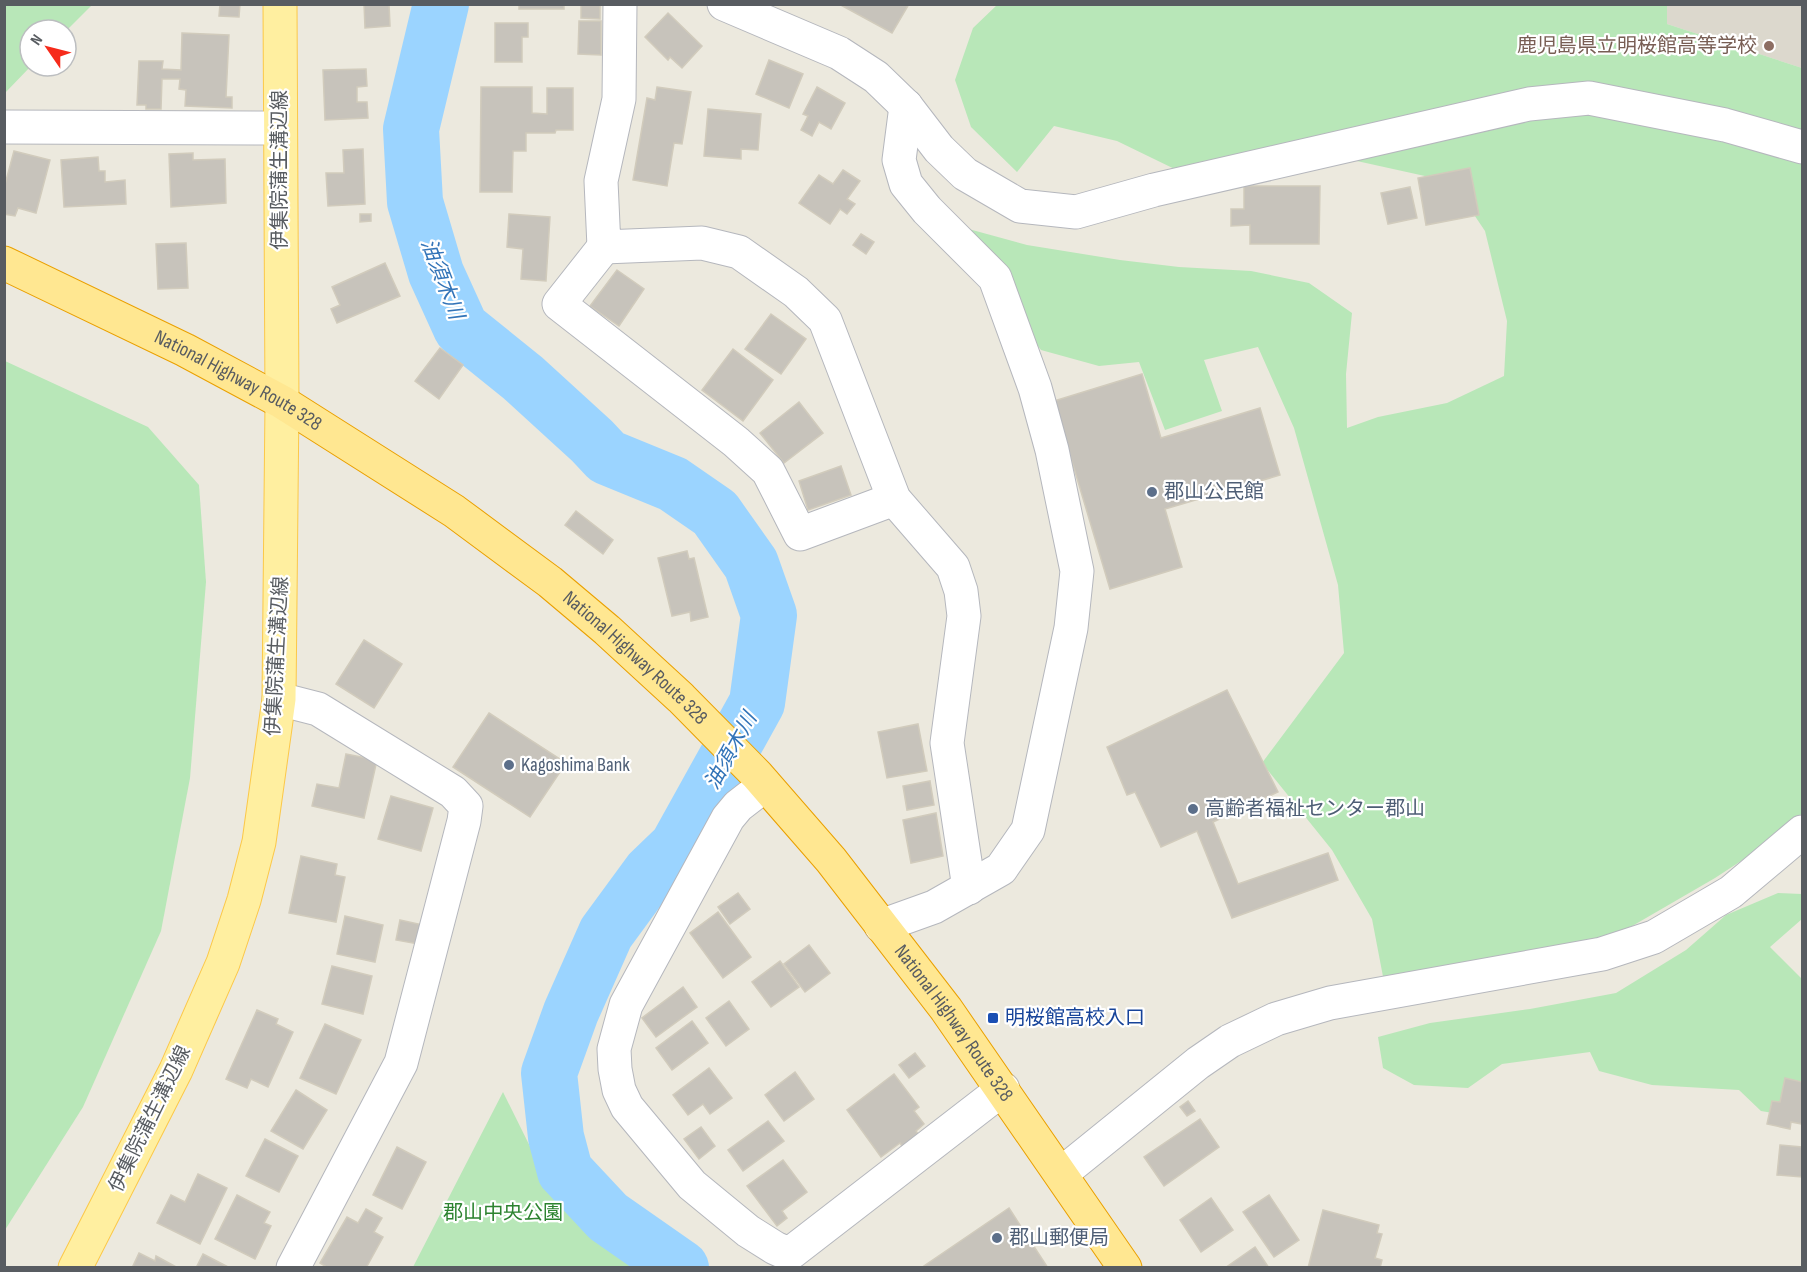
<svg xmlns="http://www.w3.org/2000/svg" width="1807" height="1272" font-family="'Sofia Sans Condensed','Noto Sans JP',sans-serif">
	<style>
		.education { fill: #dcd8cd }
		.green { fill: #b8e7b8 }
		.lines { fill: none; stroke-linecap: round; stroke-linejoin: round }
		.river { stroke: #9bd4ff; stroke-width: 56 }
		.building { fill: #c7c3bb; stroke: #d1cbbc; stroke-width: 1.5 }
		.minor-casing { stroke: #b5b7bd; stroke-width: 35 }
		.tertiary-casing { stroke: #b5b7bd; stroke-width: 35 }
		.primary-casing { stroke: #fcc848; stroke-width: 35 }
		.trunk-casing { stroke: #eaa000; stroke-width: 35 }
		.minor { stroke: #fff; stroke-width: 33 }
		.tertiary { stroke: #fff; stroke-width: 33 }
		.primary { stroke: #ffefa0; stroke-width: 33 }
		.trunk { stroke: #ffe791; stroke-width: 33 }
		.education-dot { fill: #8d6e63; stroke: #fff; stroke-width: 2 }
		.service-dot { fill: #5c6f8a; stroke: #fff; stroke-width: 2 }
		.transit-dot { fill: #1a4fb4; stroke: #fff; stroke-width: 2 }
		.labels { text-anchor: middle; dominant-baseline: central; stroke-width: 4.5; stroke-linejoin: round; paint-order: stroke }
		.education-label { font-size: 20px; fill: #785e54; stroke: #fff; text-anchor: end }
		.street-label { font-size: 20px; fill: #585c61; stroke: #fff }
		.service-label { font-size: 20px; fill: #4e5e75; stroke: #fff; text-anchor: start }
		.transit-label { font-size: 20px; fill: #164399; stroke: #fff; text-anchor: start }
		.park-label { font-size: 20px; fill: #2d8330; stroke: #fff }
		.water-label { font-size: 21px; font-style: italic; fill: #3274b8; stroke: #fff }
	</style>
	<rect width="100%" height="100%" fill="#ece9de"/>
	<path class="education" d="M 1667,5 L 1802,5 L 1802,68 L 1667,24 Z"/>
	<g class="green">
		<path d="M 5,4 L 92,5 L 66,31 L 30,30 L 31,66 L 5,93 Z"/>
		<path d="M 997,5 L 1667,5 L 1667,24 L 1802,68 L 1802,813 L 1784,833 L 1715,878 L 1615,936 L 1385,987 L 1372,919 L 1332,850 L 1262,763 L 1344,653 L 1338,585 L 1294,428 L 1258,347 L 1204,360 L 1222,411 L 1165,430 L 1139,362 L 1099,366 L 1041,350 L 1004,302 L 954,225 L 1027,245 L 1120,260 L 1179,267 L 1251,271 L 1309,283 L 1352,313 L 1346,374 L 1347,428 L 1378,417 L 1447,403 L 1504,376 L 1507,321 L 1485,231 L 1452,182 L 1307,150 L 1189,176 L 1117,141 L 1054,126 L 1017,172 L 971,127 L 955,80 L 973,28 Z"/>
		<path d="M 5,361 L 148,427 L 199,485 L 206,582 L 190,778 L 161,931 L 83,1107 L 5,1230 Z"/>
		<path d="M 1778,893 L 1802,894 L 1802,919 L 1770,947 L 1802,979 L 1802,1086 L 1773,1113 L 1761,1111 L 1739,1090 L 1652,1085 L 1599,1071 L 1590,1052 L 1502,1064 L 1468,1088 L 1414,1085 L 1383,1068 L 1378,1037 L 1430,1023 L 1530,1009 L 1616,993 L 1686,950 L 1726,915 Z"/>
		<path d="M 503,1092 L 554,1195 L 645,1267 L 413,1267 Z"/>
	</g>
	<g class="lines">
		<path class="river" d="M 441,4 L 411,129 L 415,202 L 436,273 L 461,328 L 523,378 L 592,441 L 607,457 L 673,484 L 715,513 L 751,564 L 769,615 L 757,703 L 677,847 L 650,873 L 606,933 L 571,1012 L 549,1073 L 556,1137 L 565,1171 L 608,1217 L 681,1268"/>
	</g>
	<g class="building">
		<path d="M 220,4 L 240,4 L 239,17 L 219,16 Z"/>
		<path d="M 364,4 L 389,4 L 390,26 L 365,28 Z"/>
		<rect x="519" y="4" width="45" height="5"/>
		<path d="M 581,4 L 600,4 L 600,19 L 581,18 Z"/>
		<path d="M 839,4 L 909,4 L 892,33 Z"/>
		<path d="M 668,13 L 702,46 L 682,68 L 670,57 L 668,60 L 645,37 Z"/>
		<path d="M 579,21 L 601,21 L 601,55 L 578,54 Z"/>
		<path d="M 495,23 L 528,23 L 528,37 L 522,37 L 522,62 L 495,62 Z"/>
		<path d="M 182,33 L 229,35 L 226,97 L 232,97 L 232,108 L 185,106 L 186,90 L 179,89 L 180,79 L 162,79 L 161,109 L 146,109 L 146,105 L 137,105 L 139,61 L 163,61 L 162,69 L 181,70 Z"/>
		<path d="M 769,60 L 803,74 L 789,108 L 756,94 Z"/>
		<path d="M 366,69 L 367,86 L 357,87 L 357,102 L 367,102 L 368,118 L 325,120 L 323,70 Z"/>
		<path d="M 481,87 L 532,87 L 532,113 L 547,114 L 547,88 L 573,88 L 573,130 L 556,130 L 555,133 L 526,133 L 526,151 L 513,151 L 512,192 L 480,192 Z"/>
		<path d="M 657,87 L 691,92 L 682,144 L 674,143 L 667,186 L 633,180 L 647,98 L 655,100 Z"/>
		<path d="M 817,87 L 845,103 L 831,129 L 819,122 L 812,136 L 801,130 L 808,116 L 803,114 Z"/>
		<path d="M 708,109 L 761,114 L 758,150 L 741,149 L 741,159 L 704,156 Z"/>
		<path d="M 363,149 L 365,204 L 328,206 L 326,173 L 344,173 L 343,150 Z"/>
		<path d="M 14,151 L 50,160 L 36,213 L 18,208 L 15,216 L 4,214 L 4,188 Z"/>
		<path d="M 193,153 L 193,160 L 225,159 L 226,203 L 171,207 L 169,154 Z"/>
		<path d="M 98,157 L 99,171 L 105,171 L 105,182 L 125,180 L 126,204 L 64,207 L 61,160 Z"/>
		<path d="M 1470,168 L 1479,215 L 1426,225 L 1418,178 Z"/>
		<path d="M 843,170 L 860,181 L 847,199 L 855,204 L 847,214 L 840,209 L 830,224 L 799,203 L 819,175 L 833,184 Z"/>
		<path d="M 1244,186 L 1320,186 L 1319,244 L 1250,244 L 1250,225 L 1231,226 L 1231,209 L 1244,209 Z"/>
		<path d="M 1410,187 L 1417,218 L 1388,224 L 1381,193 Z"/>
		<path d="M 360,214 L 371,214 L 371,221 L 360,222 Z"/>
		<path d="M 509,214 L 550,217 L 546,281 L 521,279 L 523,249 L 507,247 Z"/>
		<path d="M 861,234 L 874,242 L 866,254 L 853,245 Z"/>
		<path d="M 186,243 L 188,288 L 158,289 L 156,244 Z"/>
		<path d="M 385,263 L 400,296 L 337,323 L 331,309 L 340,305 L 332,287 Z"/>
		<path d="M 617,270 L 644,289 L 619,326 L 590,306 Z"/>
		<path d="M 771,314 L 806,339 L 781,374 L 745,349 Z"/>
		<path d="M 440,348 L 463,365 L 439,399 L 415,381 Z"/>
		<path d="M 733,349 L 773,380 L 743,421 L 702,390 Z"/>
		<path d="M 1142,374 L 1161,438 L 1260,408 L 1280,475 L 1165,509 L 1182,567 L 1110,589 L 1054,401 Z"/>
		<path d="M 799,402 L 823,433 L 784,463 L 760,433 Z"/>
		<path d="M 841,466 L 851,495 L 808,510 L 799,481 Z"/>
		<path d="M 576,511 L 613,540 L 603,554 L 565,525 Z"/>
		<path d="M 687,551 L 689,559 L 694,558 L 708,617 L 691,621 L 690,612 L 672,616 L 658,558 Z"/>
		<path d="M 364,640 L 402,664 L 374,708 L 336,684 Z"/>
		<path d="M 1227,690 L 1278,792 L 1213,822 L 1238,884 L 1328,853 L 1338,880 L 1232,918 L 1197,831 L 1161,847 L 1135,792 L 1127,795 L 1107,747 Z"/>
		<path d="M 489,713 L 566,763 L 530,817 L 453,767 Z"/>
		<path d="M 918,724 L 927,771 L 887,778 L 878,732 Z"/>
		<path d="M 346,754 L 377,760 L 364,818 L 312,806 L 317,784 L 339,788 Z"/>
		<path d="M 930,781 L 934,805 L 907,810 L 903,786 Z"/>
		<path d="M 391,796 L 433,808 L 421,851 L 378,839 Z"/>
		<path d="M 936,813 L 943,856 L 911,863 L 903,820 Z"/>
		<path d="M 301,856 L 337,864 L 335,875 L 345,877 L 336,922 L 289,913 Z"/>
		<path d="M 738,893 L 750,909 L 730,924 L 718,907 Z"/>
		<path d="M 718,912 L 751,957 L 723,978 L 690,933 Z"/>
		<path d="M 345,916 L 383,925 L 375,962 L 337,954 Z"/>
		<path d="M 400,920 L 423,925 L 418,944 L 396,940 Z"/>
		<path d="M 809,945 L 830,973 L 805,992 L 784,964 Z"/>
		<path d="M 780,961 L 799,987 L 771,1007 L 752,982 Z"/>
		<path d="M 332,966 L 372,976 L 363,1014 L 322,1004 Z"/>
		<path d="M 683,987 L 697,1007 L 656,1037 L 642,1018 Z"/>
		<path d="M 729,1001 L 749,1029 L 726,1046 L 706,1018 Z"/>
		<path d="M 257,1010 L 278,1019 L 276,1024 L 293,1032 L 268,1087 L 251,1079 L 247,1088 L 226,1079 Z"/>
		<path d="M 692,1021 L 708,1043 L 672,1070 L 656,1048 Z"/>
		<path d="M 325,1024 L 361,1040 L 336,1094 L 300,1078 Z"/>
		<path d="M 915,1053 L 925,1066 L 909,1078 L 899,1065 Z"/>
		<path d="M 709,1068 L 732,1098 L 710,1114 L 703,1104 L 688,1115 L 673,1095 Z"/>
		<path d="M 795,1072 L 814,1099 L 784,1121 L 765,1095 Z"/>
		<path d="M 894,1074 L 919,1107 L 914,1111 L 924,1124 L 916,1131 L 918,1134 L 902,1146 L 900,1143 L 881,1157 L 847,1110 Z"/>
		<path d="M 1785,1078 L 1802,1082 L 1802,1124 L 1791,1122 L 1790,1129 L 1767,1124 L 1772,1101 L 1780,1102 Z"/>
		<path d="M 296,1090 L 327,1110 L 303,1149 L 271,1131 Z"/>
		<path d="M 1188,1101 L 1195,1111 L 1187,1116 L 1180,1107 Z"/>
		<path d="M 1200,1119 L 1219,1147 L 1164,1186 L 1144,1157 Z"/>
		<path d="M 768,1121 L 784,1141 L 743,1171 L 728,1150 Z"/>
		<path d="M 701,1127 L 715,1146 L 699,1159 L 684,1139 Z"/>
		<path d="M 265,1139 L 298,1156 L 279,1192 L 246,1176 Z"/>
		<path d="M 1780,1145 L 1802,1147 L 1802,1177 L 1777,1175 Z"/>
		<path d="M 397,1147 L 426,1162 L 402,1209 L 373,1195 Z"/>
		<path d="M 783,1160 L 807,1192 L 782,1211 L 787,1218 L 777,1226 L 747,1186 Z"/>
		<path d="M 198,1174 L 227,1188 L 200,1244 L 157,1223 L 171,1195 L 185,1202 Z"/>
		<path d="M 237,1195 L 270,1212 L 264,1223 L 271,1226 L 255,1259 L 215,1239 Z"/>
		<path d="M 1269,1195 L 1299,1240 L 1274,1257 L 1243,1212 Z"/>
		<path d="M 1211,1198 L 1233,1230 L 1201,1252 L 1180,1220 Z"/>
		<path d="M 1009,1208 L 1048,1268 L 921,1268 Z"/>
		<path d="M 366,1209 L 382,1218 L 374,1232 L 383,1237 L 366,1268 L 328,1268 L 320,1263 L 347,1217 L 358,1223 Z"/>
		<path d="M 1323,1210 L 1379,1225 L 1377,1233 L 1382,1234 L 1375,1258 L 1382,1260 L 1380,1268 L 1308,1268 Z"/>
		<path d="M 1255,1247 L 1269,1268 L 1225,1268 Z"/>
		<path d="M 139,1253 L 155,1261 L 156,1256 L 178,1268 L 132,1268 Z"/>
		<path d="M 203,1254 L 230,1268 L 196,1268 Z"/>
	</g>
	<g class="lines">
		<defs>
			<g id="minor">
				<path d="M 620,4 L 619,99 L 601,181 L 604,247 L 702,243 L 739,252 L 796,292 L 825,320 L 894,499 L 953,567 L 961,591 L 964,616 L 947,743 L 969,888"/>
				<path d="M 906,106 L 939,149 L 965,174 L 1020,206 L 1076,212 L 1154,190 L 1529,104 L 1589,98 L 1725,125 L 1802,147"/>
				<path d="M 4,127 L 280,128"/>
				<path d="M 604,247 L 559,304 L 736,442 L 768,471 L 800,534 L 894,499"/>
				<path d="M 279,699 L 318,709 L 453,792 L 466,806 L 464,821 L 401,1063 L 293,1268"/>
				<path d="M 765,785 L 738,806 L 728,818 L 626,1005 L 614,1049 L 615,1069 L 619,1090 L 627,1107 L 692,1185 L 748,1231 L 775,1248 L 784,1252 L 792,1252 L 1003,1089"/>
				<path d="M 881,926 L 934,907 L 1001,869 L 1028,830 L 1071,628 L 1077,571 L 1052,450 L 1035,388 L 995,278 L 927,210 L 906,184 L 899,160 L 906,106"/>
				<path d="M 1062,1173 L 1198,1063 L 1230,1041 L 1276,1019 L 1330,1003 L 1602,954 L 1654,937 L 1731,892 L 1802,832"/>
			</g>
			<path id="tertiary" d="M 724,4 L 839,53 L 876,77 L 906,106"/>
			<path id="primary" d="M 75,1268 L 176,1070 L 223,963 L 244,900 L 259,842 L 279,699 L 282,402 L 280,4"/>
			<g id="trunk">
				<path id="s1" d="M 4,263 L 185,350 L 282,402 L 454,511 L 550,582 L 607,630 L 681,698 L 757,775 L 831,860 L 946,1009 L 1125,1268"/>
			</g>
		</defs>
		<use href="#minor" class="minor-casing"/>
		<use href="#tertiary" class="tertiary-casing"/>
		<use href="#primary" class="primary-casing"/>
		<use href="#trunk" class="trunk-casing"/>
		<use href="#minor" class="minor"/>
		<use href="#tertiary" class="tertiary"/>
		<use href="#primary" class="primary"/>
		<use href="#trunk" class="trunk"/>
	</g>
	<circle class="education-dot" cx="1769" cy="46" r="6"/>
	<g class="service-dot">
		<circle cx="1152" cy="492" r="6"/>
		<circle cx="509" cy="765" r="6"/>
		<circle cx="1193" cy="809" r="6"/>
		<circle cx="997" cy="1238" r="6"/>
	</g>
	<rect class="transit-dot" x="987" y="1012" width="12" height="12" rx="3"/>
	<g class="labels">
		<g class="education-label">
			<text x="1757" y="46">鹿児島県立明桜館高等学校</text>
		</g>
		<g class="street-label">
			<text transform="translate(280 170) rotate(-90)">伊集院蒲生溝辺線</text>
			<text stroke="none"><textPath href="#s1" startOffset="262">National Highway Route 328</textPath></text>
			<text transform="translate(277 656) rotate(-87)">伊集院蒲生溝辺線</text>
			<text stroke="none"><textPath href="#s1" startOffset="748">National Highway Route 328</textPath></text>
			<text stroke="none"><textPath href="#s1" startOffset="1234">National Highway Route 328</textPath></text>
			<text transform="translate(150 1119) rotate(-64)">伊集院蒲生溝辺線</text>
		</g>
		<g class="service-label">
			<text x="1164" y="492">郡山公民館</text>
			<text x="521" y="765">Kagoshima Bank</text>
			<text x="1205" y="809">高齢者福祉センター郡山</text>
			<text x="1009" y="1238">郡山郵便局</text>
		</g>
		<g class="transit-label">
			<text x="1005" y="1018">明桜館高校入口</text>
		</g>
		<g class="park-label">
			<text x="503" y="1213">郡山中央公園</text>
		</g>
		<g class="water-label">
			<text transform="translate(442 279) rotate(69)">油須木川</text>
			<text transform="translate(731 751) rotate(-61)">油須木川</text>
		</g>
	</g>
	<rect width="1807" height="1272" fill="none" stroke="#585c61" stroke-width="12"/>
	<g transform="translate(48 48) rotate(305)"><circle r="28" fill="#ffffff" stroke="#bcbec0" stroke-width="1.5"/>
	<path d="M0-4.5L10 22L0 15L-10 22Z" fill="#f62b1b"/>
	<text y="-9" font-size="16" font-weight="bold" text-anchor="middle" fill="#585c61">N</text>
	</g>
</svg>
